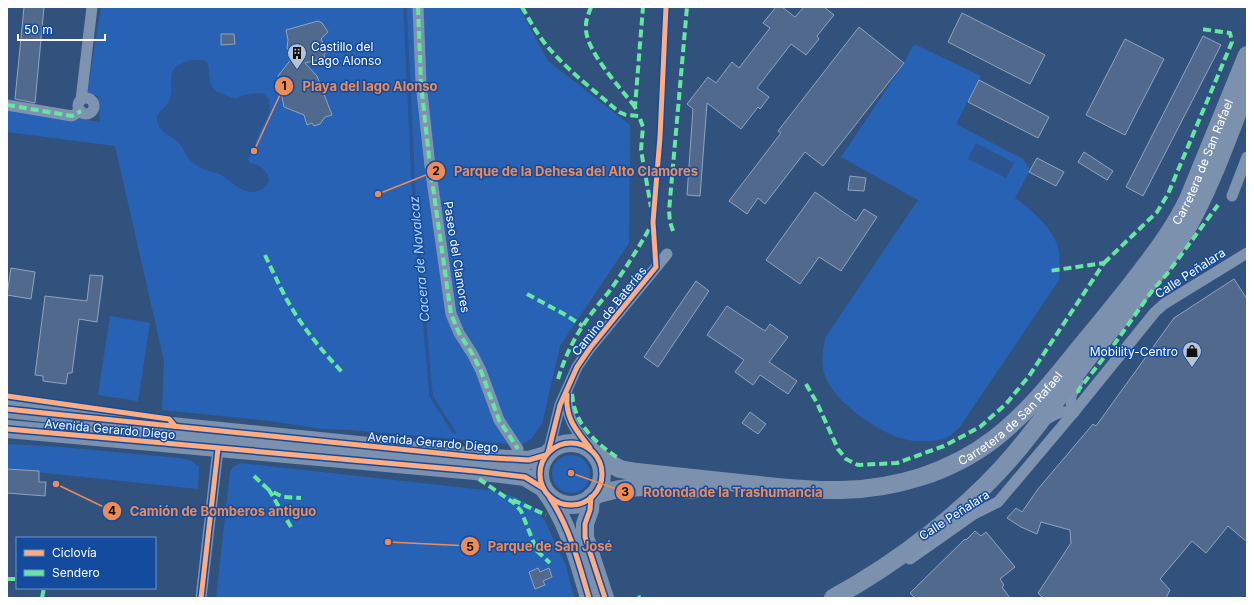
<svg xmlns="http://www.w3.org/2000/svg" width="1254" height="605" font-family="Inter,sans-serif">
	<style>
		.green { fill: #2862b4 }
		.water { fill: #2c548f }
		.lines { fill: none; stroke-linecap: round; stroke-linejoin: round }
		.stream { stroke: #2c548f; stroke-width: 3.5 }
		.building { fill: #50698c; stroke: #92a4bc }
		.street { stroke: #7d93af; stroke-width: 11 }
		.primary { stroke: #7c91ad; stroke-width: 18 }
		.quiet { stroke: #66e7a1; stroke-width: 4; stroke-dasharray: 8 4; stroke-linecap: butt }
		.cycleway-casing { stroke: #134c9e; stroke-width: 8 }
		.cycleway { stroke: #ffac80; stroke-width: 5 }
		.labels { text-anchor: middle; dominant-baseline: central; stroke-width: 3; stroke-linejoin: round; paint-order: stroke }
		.poi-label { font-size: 12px; fill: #fff; stroke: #134c9e; text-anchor: start }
		.street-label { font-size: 12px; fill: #fff; stroke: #134c9e }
		.water-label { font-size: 13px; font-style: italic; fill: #b6d4fa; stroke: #134c9e }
		.leader { fill: none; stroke: #ef8b55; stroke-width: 1.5 }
		.callout-dot { fill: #ef8b55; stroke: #134c9e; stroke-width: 1.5 }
		.mark-label { font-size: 12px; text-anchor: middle; font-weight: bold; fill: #111 }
		.callout-label { font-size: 13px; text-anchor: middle; font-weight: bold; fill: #ef8b55; stroke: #134c9e; stroke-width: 3; stroke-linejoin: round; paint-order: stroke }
	</style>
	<rect width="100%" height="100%" fill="#32527e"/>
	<g class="green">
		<path d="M 101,7 L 519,7 L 548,61 L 630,125 L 629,243 L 560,346 L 542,424 L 531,439 L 521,445 L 351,430 L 321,429 L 270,421 L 162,410 L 164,361 L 115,146 L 7,132 L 7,107 L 100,122 L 98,96 L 87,93 Z"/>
		<path d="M 916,45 L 981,76 L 956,124 L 1023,159 L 1029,168 L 1029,172 L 1015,198 C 1032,210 1055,230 1059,251 C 1060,260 1059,270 1059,280 L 959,428 C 955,432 950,436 944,439 C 941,440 936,440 932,441 C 925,441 915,442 908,440 C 879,434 828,399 823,368 C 821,358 824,347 825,338 L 918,200 L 841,157 L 904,63 L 913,46 Z"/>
		<path d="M 110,316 L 150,323 L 138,401 L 98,395 Z"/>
		<path d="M 7,444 L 61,447 L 180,458 L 192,461 L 199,467 L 198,489 L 7,469 Z"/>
		<circle cx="571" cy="474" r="19"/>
		<path d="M 241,463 L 494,491 L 515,497 L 533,507 L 544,519 L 566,566 L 574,598 L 216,598 L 230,472 L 233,467 Z"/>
	</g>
	<g class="water">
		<path d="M 192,60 L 204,60 L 208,63 C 211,92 209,88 235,99 C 244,94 254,92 264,94 L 269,99 L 270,108 L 268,116 L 258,135 L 255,146 L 248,159 L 250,163 C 262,164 278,180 262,189 C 244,199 233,181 219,174 C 216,172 212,172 208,171 C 201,169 195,165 190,160 C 185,156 184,149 180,144 C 174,137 161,134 158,124 C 153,112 167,109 170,99 C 175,75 162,69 192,60 Z"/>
		<path d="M 976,143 L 1014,163 L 1006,178 L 968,159 Z"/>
	</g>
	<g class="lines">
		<path class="stream" d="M 405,7 L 414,199 L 431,396 L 454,432"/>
	</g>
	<g class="building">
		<path d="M 24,7 L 44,7 L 35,103 L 15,99 Z"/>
		<path d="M 776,7 L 782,7 L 795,17 L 804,7 L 824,7 L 834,15 L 817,36 L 819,39 L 806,55 L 791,44 L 757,88 L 769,97 L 760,109 L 758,107 L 741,129 L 707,103 L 700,196 L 687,195 L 693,109 L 687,104 L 708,77 L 716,83 L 732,62 L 739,68 L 770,28 L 763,23 Z"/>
		<path d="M 962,13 L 1045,55 L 1030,84 L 948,42 Z"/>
		<path d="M 318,21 L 322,23 L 328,32 L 321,39 L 327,51 L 324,55 L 325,58 L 305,63 L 317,76 L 332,115 L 325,117 L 320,124 L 314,126 L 312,123 L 307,125 L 304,115 L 284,107 L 278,76 L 292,58 L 287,48 L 288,40 L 286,30 Z"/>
		<path d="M 859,27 L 904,63 L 823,166 L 805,152 L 765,204 L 758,198 L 747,214 L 729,201 L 781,133 L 778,131 Z"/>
		<path d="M 221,34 L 234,34 L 235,44 L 221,45 Z"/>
		<path d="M 1203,36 L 1221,45 L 1143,196 L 1126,187 Z"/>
		<path d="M 1125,39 L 1164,59 L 1125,135 L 1086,115 Z"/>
		<path d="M 979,80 L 1049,117 L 1038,138 L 968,102 Z"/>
		<path d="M 1084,152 L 1113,171 L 1107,180 L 1078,162 Z"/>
		<path d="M 1037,158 L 1064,172 L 1056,186 L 1029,172 Z"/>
		<path d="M 850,176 L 866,178 L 864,191 L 848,190 Z"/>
		<path d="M 815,192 L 856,221 L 864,209 L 877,217 L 841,271 L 819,257 L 800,284 L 766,260 Z"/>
		<path d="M 11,268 L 35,272 L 31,299 L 7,295 Z"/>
		<path d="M 90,275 L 103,276 L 97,322 L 79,319 L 72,373 L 68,373 L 66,384 L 43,381 L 43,376 L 35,375 L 45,296 L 87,301 Z"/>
		<path d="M 1234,279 L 1247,299 L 1247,542 L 1228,526 L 1206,553 L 1192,541 L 1160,579 L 1170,590 L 1166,598 L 1043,598 L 1038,593 L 1071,543 L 1070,530 L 1041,522 L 1037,534 L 1021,527 L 1007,518 L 1016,508 L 1022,512 L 1038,489 L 1093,424 L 1096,426 L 1174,318 Z"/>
		<path d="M 696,281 L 709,291 L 658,367 L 644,357 Z"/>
		<path d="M 727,306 L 765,331 L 770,324 L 788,337 L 769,362 L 797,381 L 788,394 L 760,375 L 753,385 L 735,372 L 744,360 L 707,335 Z"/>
		<path d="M 750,412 L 766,424 L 758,434 L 742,423 Z"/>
		<path d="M 7,469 L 39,471 L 39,482 L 46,482 L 45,496 L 7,493 Z"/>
		<path d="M 975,531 L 981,536 L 986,532 L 1015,567 L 1000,579 L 1004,585 L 1002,587 L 1010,598 L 915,598 L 910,593 L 965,539 L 966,540 Z"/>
		<path d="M 538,568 L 540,572 L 549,568 L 552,577 L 543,581 L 545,585 L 535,589 L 529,572 Z"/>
	</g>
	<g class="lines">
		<g class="street">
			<path d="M 418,7 L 421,83 L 430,166 L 451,314 L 459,333 L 473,355 L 481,371 L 499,420 L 518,449"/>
			<circle cx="86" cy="106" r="8"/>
			<path d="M 81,100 L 92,7"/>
			<path d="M 7,105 L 72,116 L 81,111"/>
			<path d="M 1232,196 L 1247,157"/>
			<path d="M 567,396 C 565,419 579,434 592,452"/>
			<path d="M 1074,412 C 1068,400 1071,393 1078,382"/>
			<path d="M 1045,420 C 1055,414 1062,410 1074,412"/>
			<path d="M 548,453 L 560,405 L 577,367 L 590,348 L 667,254"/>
			<path d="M 910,559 L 974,514 L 998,502 L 1074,412 L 1155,312 L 1164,304 L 1247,253"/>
			<path d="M 201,598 L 218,449"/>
		</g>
		<g class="primary">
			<path d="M 7,409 L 44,413 L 477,457 L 529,460 L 546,455"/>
			<path d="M 7,429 L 475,471 L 525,477 L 543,488"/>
			<circle cx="571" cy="474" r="31"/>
			<path id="s1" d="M 596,456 L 620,469 L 637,472 C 674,476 712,480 749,484 C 780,487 811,491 841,490 C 896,489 951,472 994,439 C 1030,411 1057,376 1085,341 C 1101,322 1117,302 1132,283 C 1153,256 1174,229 1189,197 L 1247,55"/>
			<path d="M 548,495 C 569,526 579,563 589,598"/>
			<path d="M 591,497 C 625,483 658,487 693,490"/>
			<path d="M 591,497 L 590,510 L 585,524 L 585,537 L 605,598"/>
			<path d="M 833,598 C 899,562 968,509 1016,452 C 1043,420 1066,386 1092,353 C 1125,312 1162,271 1189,225 C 1213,182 1229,134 1247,89"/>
		</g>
		<g class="quiet">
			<path d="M 418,7 L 421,83 L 430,166 L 451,314 L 459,333 L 473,355 L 481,371 L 499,420 L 518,449"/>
			<path d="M 522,7 C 530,21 537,34 547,46 C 568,71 595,91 619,112 L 626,115 L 639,116 L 643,127 L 641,150 L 651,207"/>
			<path d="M 591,7 C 589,13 586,19 586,25 C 583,49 621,88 635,107"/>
			<path d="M 7,105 L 72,116 L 81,111"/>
			<path d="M 636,109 L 635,107 L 643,7"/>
			<path d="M 673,231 L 670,222 L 669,211 L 687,7"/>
			<path d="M 265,255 C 272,270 279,285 287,300 C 302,327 322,351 343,373"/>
			<path d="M 1104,263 L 1157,212 L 1168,194 L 1232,42 L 1230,33 L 1201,29"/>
			<path d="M 527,294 L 564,314 L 583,326"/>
			<path d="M 558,379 C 566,353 578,330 595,309 C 600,302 606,296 611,289 C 626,268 639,247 652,224"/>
			<path d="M 806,384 L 817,403 L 838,449 L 846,459 L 858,465 L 897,463 L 944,446 L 980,427 L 1006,404 L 1029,376 L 1104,263 L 1049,271"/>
			<path d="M 1079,393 L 1078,391 L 1080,388 L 1113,346 L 1152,291 L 1167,274 L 1218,205"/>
			<path d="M 572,394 C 573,399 573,405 575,409 C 581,430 600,446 618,458"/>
			<path d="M 254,476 L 269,490"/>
			<path d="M 479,479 L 514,503 L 521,511 L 537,551 L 550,563"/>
			<path d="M 513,500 L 546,515"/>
			<path d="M 291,527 L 269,490 L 283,497 L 301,498"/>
			<path d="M 7,579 L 17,579"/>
			<path d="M 42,598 L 44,588"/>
			<path d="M 638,598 L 641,597"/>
		</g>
		<defs>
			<g id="cycleway">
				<path d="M 567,395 C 565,419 577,431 590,448"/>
				<path d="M 7,396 L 169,419 L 175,426"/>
				<path d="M 7,409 L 44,413 L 477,457 L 529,460 L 546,455"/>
				<path d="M 7,429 L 475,471 L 525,477 L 543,488"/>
				<circle cx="571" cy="474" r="31"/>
				<path d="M 548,453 L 560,405 L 577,367 L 590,348 L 656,267 L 653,222 L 660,137 L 666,7"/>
				<path d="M 591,497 L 590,510 L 585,524 L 585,537 L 605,598"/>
				<path d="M 550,498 C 570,528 579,564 589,598"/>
				<path d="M 201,598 L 218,449"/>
			</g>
		</defs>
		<use href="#cycleway" class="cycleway-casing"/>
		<use href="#cycleway" class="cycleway"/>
	</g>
	<defs>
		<symbol id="building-pin" viewBox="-11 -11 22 30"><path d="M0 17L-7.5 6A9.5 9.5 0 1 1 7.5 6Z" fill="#b7c2d2" stroke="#134c9e"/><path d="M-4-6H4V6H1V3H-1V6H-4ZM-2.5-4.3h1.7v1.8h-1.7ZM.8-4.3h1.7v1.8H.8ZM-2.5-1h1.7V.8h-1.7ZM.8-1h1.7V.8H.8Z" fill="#111"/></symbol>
		<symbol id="shop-pin" viewBox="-11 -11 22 30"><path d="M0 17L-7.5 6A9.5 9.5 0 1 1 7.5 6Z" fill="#b7c2d2" stroke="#134c9e"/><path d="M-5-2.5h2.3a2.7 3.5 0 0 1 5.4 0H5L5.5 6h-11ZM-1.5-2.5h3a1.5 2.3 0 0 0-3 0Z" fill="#111"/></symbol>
	</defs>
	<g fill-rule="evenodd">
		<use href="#building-pin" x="286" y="42" width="22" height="30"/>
		<use href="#shop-pin" x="1181" y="340" width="22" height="30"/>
	</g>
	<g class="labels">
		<g class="poi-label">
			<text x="311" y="46">Castillo del<tspan x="311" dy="14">Lago Alonso</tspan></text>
			<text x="1178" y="351" text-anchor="end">Mobility-Centro</text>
		</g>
		<g class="street-label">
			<text stroke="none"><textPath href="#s1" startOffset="763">Carretera de San Rafael</textPath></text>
			<text transform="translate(457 257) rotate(81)">Paseo del Clamores</text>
			<text transform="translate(1190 273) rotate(-33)">Calle Peñalara</text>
			<text transform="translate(609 311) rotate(-51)">Camino de Baterías</text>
			<text stroke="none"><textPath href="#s1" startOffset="439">Carretera de San Rafael</textPath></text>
			<text transform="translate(110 429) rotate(5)">Avenida Gerardo Diego</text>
			<text transform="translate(433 442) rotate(5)">Avenida Gerardo Diego</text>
			<text transform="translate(954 515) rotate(-33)">Calle Peñalara</text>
		</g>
		<g class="water-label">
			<text transform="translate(419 259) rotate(-95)">Cacera de Navalcaz</text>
		</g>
	</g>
	<path class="leader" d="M254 151L284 86M378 194L436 171M571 473L625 492M56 484L112 511M388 542L470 546"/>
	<g class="callout-dot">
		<circle cx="254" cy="151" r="4"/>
		<circle cx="378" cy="194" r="4"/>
		<circle cx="571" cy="473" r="4"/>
		<circle cx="56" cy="484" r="4"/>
		<circle cx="388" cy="542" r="4"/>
		<circle cx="284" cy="86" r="10"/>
		<circle cx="436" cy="171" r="10"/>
		<circle cx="625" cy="492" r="10"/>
		<circle cx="112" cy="511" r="10"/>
		<circle cx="470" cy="546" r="10"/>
	</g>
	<g class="mark-label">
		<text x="284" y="90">1</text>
		<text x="436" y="175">2</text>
		<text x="625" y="496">3</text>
		<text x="112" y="515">4</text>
		<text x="470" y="551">5</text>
	</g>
	<g class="callout-label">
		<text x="370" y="91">Playa del lago Alonso</text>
		<text x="576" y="176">Parque de la Dehesa del Alto Clamores</text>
		<text x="733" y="497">Rotonda de la Trashumancia</text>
		<text x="223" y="516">Camión de Bomberos antiguo</text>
		<text x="550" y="551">Parque de San José</text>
	</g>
	<rect width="1254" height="605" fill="none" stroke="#ffffff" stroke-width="16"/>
	<rect x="16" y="537" width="140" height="52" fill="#134c9e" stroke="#7194c5"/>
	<rect x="24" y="550" width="20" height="6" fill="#ffac80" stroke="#7194c5"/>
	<text x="52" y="557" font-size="12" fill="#ffffff">Ciclovía</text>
	<rect x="24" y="570" width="20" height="6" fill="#66e7a1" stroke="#7194c5"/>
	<text x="52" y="577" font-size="12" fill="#ffffff">Sendero</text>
	<path d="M18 34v6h87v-6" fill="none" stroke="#ffffff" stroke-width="2"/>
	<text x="24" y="34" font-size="12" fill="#ffffff" stroke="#134c9e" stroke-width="3" paint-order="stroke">50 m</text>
</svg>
